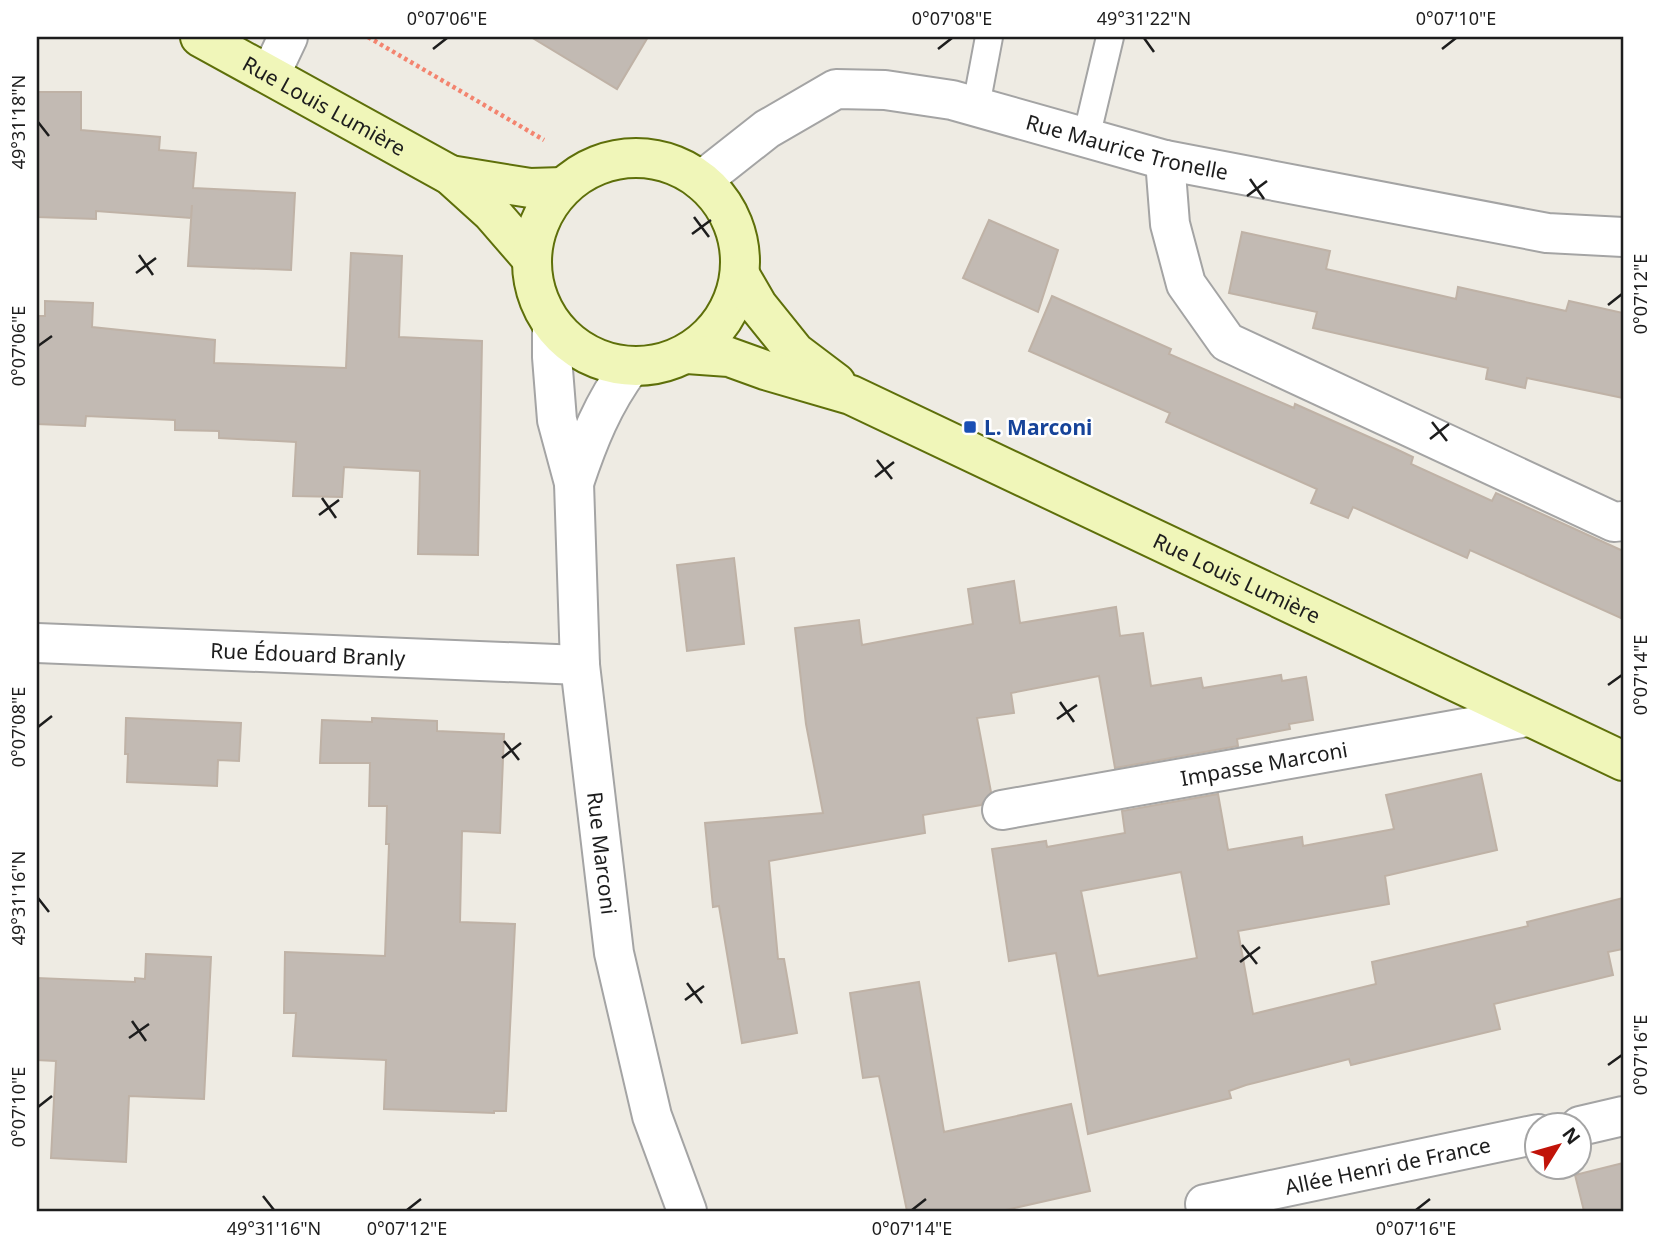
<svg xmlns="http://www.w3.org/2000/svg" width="1660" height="1248" font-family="'Noto Sans',sans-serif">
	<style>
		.building { fill: #c2bab3; stroke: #bfb2a6; stroke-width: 2; fill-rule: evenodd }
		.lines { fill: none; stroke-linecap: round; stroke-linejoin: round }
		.service-casing { stroke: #a4a4a4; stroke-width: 30 }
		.minor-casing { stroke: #a4a4a4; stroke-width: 42 }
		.secondary-casing { stroke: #5e6f0a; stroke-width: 42 }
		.path { stroke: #f3846f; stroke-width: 4.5; stroke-dasharray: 3.5 3.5; stroke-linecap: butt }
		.service { stroke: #fff; stroke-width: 26 }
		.minor { stroke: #fff; stroke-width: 38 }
		.secondary { stroke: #f0f6b9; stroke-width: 38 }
		.ticks { fill: none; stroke: #1d1d1d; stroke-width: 2.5 }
		.transit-dot { fill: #1a4fb4; stroke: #fff; stroke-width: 2.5 }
		.labels { text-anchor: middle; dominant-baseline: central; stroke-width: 5; stroke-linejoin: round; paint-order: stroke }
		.street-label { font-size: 21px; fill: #1d1d1d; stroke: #fff }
		.transit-label { font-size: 21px; font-weight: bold; fill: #164399; stroke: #fff; text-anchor: start }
		.neatline { fill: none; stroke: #1d1d1d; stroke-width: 2.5 }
		.ticks-label { font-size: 18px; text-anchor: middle; fill: #1d1d1d }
	</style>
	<rect width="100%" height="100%" fill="#eeebe3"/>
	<g class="building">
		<path d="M 531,37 L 648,37 L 617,89 Z"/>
		<path d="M 37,92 L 81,92 L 81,130 L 160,137 L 159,150 L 196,153 L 193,188 L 295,193 L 291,270 L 188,266 L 192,205 L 191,218 L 96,211 L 96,219 L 37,217 Z"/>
		<path d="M 989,220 L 1058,250 L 1038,312 L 963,278 Z"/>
		<path d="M 1242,232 L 1330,251 L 1326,269 L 1456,299 L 1458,287 L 1566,311 L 1569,301 L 1623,313 L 1623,398 L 1527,378 L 1525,388 L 1486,379 L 1488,368 L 1313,328 L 1317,312 L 1229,293 Z"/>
		<path d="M 351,253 L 402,256 L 399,337 L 482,341 L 478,555 L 418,554 L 420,471 L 344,467 L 342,497 L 293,496 L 296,442 L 219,438 L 219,431 L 175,430 L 175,420 L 86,416 L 85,426 L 37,424 L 37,316 L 45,316 L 45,301 L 93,303 L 92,327 L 215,340 L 214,363 L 346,368 Z"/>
		<path d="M 1052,296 L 1171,349 L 1169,354 L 1294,408 L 1295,404 L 1396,449 L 1413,457 L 1411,464 L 1492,501 L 1496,493 L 1623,551 L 1623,619 L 1470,550 L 1467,558 L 1353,507 L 1348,518 L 1311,503 L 1317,489 L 1166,422 L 1170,413 L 1029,351 Z"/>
		<path d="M 734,558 L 744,644 L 687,651 L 677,565 Z"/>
		<path d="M 1014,581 L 1020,623 L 1116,607 L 1120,636 L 1143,633 L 1151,686 L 1201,678 L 1203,688 L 1281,675 L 1282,681 L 1306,677 L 1313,720 L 1289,724 L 1290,729 L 1237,739 L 1238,746 L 1115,768 L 1099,676 L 1011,693 L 1014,713 L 977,718 L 991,792 L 981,805 L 923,815 L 925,833 L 769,861 L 778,959 L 784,959 L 797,1033 L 742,1043 L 719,906 L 713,907 L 705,823 L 823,813 L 806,724 L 795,628 L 859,620 L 862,645 L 973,624 L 968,589 Z"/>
		<path d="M 126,718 L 241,723 L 239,761 L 218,760 L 217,786 L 127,782 L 128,754 L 125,754 Z"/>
		<path d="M 372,718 L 437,721 L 437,731 L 504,734 L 500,833 L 462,831 L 460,922 L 515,924 L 506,1111 L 494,1111 L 494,1113 L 384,1109 L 386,1060 L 293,1056 L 296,1013 L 284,1013 L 285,952 L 385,956 L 389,844 L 386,844 L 387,806 L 369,806 L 370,763 L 320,763 L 322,720 L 372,722 Z"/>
		<path d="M 1481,774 L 1497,850 L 1385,876 L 1389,904 L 1238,931 L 1253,1014 L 1376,984 L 1372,962 L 1528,926 L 1527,922 L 1623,898 L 1623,949 L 1608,952 L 1613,975 L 1494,1004 L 1500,1029 L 1351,1065 L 1349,1059 L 1246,1085 L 1229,1091 L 1231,1098 L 1088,1134 L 1056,953 L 1009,961 L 992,849 L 1046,841 L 1047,847 L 1125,833 L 1122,811 L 1218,794 L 1228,850 L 1302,837 L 1303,846 L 1394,829 L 1386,795 ZM 1181,872 L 1197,958 L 1098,976 L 1081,891 Z"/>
		<path d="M 146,954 L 211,957 L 204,1099 L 129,1096 L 126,1162 L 51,1158 L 56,1061 L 37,1060 L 37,978 L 135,982 L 135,978 L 145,979 Z"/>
		<path d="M 919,982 L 944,1132 L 1071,1104 L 1090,1191 L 1001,1211 L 907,1211 L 879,1076 L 863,1078 L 850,993 Z"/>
		<path d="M 1623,1163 L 1623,1211 L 1584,1211 L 1575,1175 Z"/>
	</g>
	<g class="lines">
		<defs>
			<g id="service">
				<path d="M 976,106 L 989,37"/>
				<path d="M 1086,138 L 1110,37"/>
			</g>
			<g id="minor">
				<path d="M 270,75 L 288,37"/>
				<path d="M 1165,160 L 1170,224 L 1186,284 L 1227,342 L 1614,522 L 1623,521"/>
				<path id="s1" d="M 701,181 L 767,129 L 836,89 L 885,90 L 952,100 L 1165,160 L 1547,233 L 1623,237"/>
				<path id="s2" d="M 552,325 L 552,357 L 557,420 L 574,483 L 580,665 L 614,953 L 652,1116 L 687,1211"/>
				<path d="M 574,483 C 588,441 603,403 630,367"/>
				<path id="s3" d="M 37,643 L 580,665"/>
				<path id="s4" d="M 1002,810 L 1527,717"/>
				<path d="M 1580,1126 L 1623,1116"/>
				<path id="s5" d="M 1207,1211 L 1205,1204 L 1538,1134"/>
			</g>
			<g id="secondary">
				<path id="s6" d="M 200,37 L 450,175 L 492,213 L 531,258"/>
				<circle cx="636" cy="262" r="104"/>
				<path d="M 450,175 L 530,188 L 563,187"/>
				<path d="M 740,275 L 758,306 L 795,352 L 836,383"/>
				<path id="s7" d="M 687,354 L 729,357 L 765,370 L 851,395 L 1623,761"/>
			</g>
		</defs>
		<use href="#service" class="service-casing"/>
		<use href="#minor" class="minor-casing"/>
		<use href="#secondary" class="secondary-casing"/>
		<path class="path" d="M 368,37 L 544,140"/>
		<use href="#service" class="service"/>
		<use href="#minor" class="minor"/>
		<use href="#secondary" class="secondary"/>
	</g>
	<path class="ticks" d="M 1144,38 L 1154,52M 433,49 L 447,38M 938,49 L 952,38M 1442,49 L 1456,38M 38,122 L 49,136M 1250,179 L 1264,199M 1247,196 L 1267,181M 694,217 L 709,237M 692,234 L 711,220M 139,255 L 153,275M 136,273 L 156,258M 1608,305 L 1622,294M 38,346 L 52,336M 1432,422 L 1447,441M 1430,439 L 1449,424M 877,460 L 892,479M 875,477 L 894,462M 322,498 L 336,518M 319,515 L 339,500M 1608,685 L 1622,675M 1060,702 L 1074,722M 1057,719 L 1077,705M 38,727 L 52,716M 504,741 L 519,760M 502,758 L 521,743M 38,898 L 49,912M 1242,945 L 1257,964M 1240,962 L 1260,947M 687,983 L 702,1003M 685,1000 L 704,986M 132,1021 L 146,1041M 129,1038 L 149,1024M 1608,1065 L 1622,1055M 38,1107 L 52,1096M 263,1196 L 274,1210M 407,1210 L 421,1199M 912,1210 L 926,1199M 1416,1210 L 1430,1199"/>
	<rect class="transit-dot" x="963" y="420" width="14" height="14" rx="3.5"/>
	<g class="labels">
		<g class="street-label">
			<text stroke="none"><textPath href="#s6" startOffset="142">Rue Louis Lumière</textPath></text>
			<text stroke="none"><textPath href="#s1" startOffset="462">Rue Maurice Tronelle</textPath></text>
			<text stroke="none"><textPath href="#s7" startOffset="597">Rue Louis Lumière</textPath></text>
			<text stroke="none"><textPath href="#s3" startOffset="271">Rue Édouard Branly</textPath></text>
			<text stroke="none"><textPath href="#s4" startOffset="266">Impasse Marconi</textPath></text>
			<text stroke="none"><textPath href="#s2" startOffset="532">Rue Marconi</textPath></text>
			<text stroke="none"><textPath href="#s5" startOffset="194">Allée Henri de France</textPath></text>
		</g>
		<g class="transit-label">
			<text x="984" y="427">L. Marconi</text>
		</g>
	</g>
	<rect width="1660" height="1248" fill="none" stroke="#ffffff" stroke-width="77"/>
	<g transform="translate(1558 1146) rotate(53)"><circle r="33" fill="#ffffff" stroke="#a5a5a5" stroke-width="2"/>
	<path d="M0-5L12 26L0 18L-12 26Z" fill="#c11309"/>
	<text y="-10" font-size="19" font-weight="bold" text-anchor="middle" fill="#1d1d1d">N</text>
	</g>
	<rect x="38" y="38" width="1584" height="1172" class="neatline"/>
	<g class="ticks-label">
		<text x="447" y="25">0°07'06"E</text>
		<text x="952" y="25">0°07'08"E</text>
		<text x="1144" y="25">49°31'22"N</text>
		<text x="1456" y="25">0°07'10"E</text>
		<text transform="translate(19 122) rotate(-90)" y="6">49°31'18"N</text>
		<text transform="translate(1641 294) rotate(-90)" y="6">0°07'12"E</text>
		<text transform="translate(19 346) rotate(-90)" y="6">0°07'06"E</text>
		<text transform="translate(1641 675) rotate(-90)" y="6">0°07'14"E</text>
		<text transform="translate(19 727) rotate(-90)" y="6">0°07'08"E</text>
		<text transform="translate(19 898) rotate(-90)" y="6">49°31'16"N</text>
		<text transform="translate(1641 1055) rotate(-90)" y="6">0°07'16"E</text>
		<text transform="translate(19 1107) rotate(-90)" y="6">0°07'10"E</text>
		<text x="274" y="1235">49°31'16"N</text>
		<text x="407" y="1235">0°07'12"E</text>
		<text x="912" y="1235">0°07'14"E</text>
		<text x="1416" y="1235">0°07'16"E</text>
	</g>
</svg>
